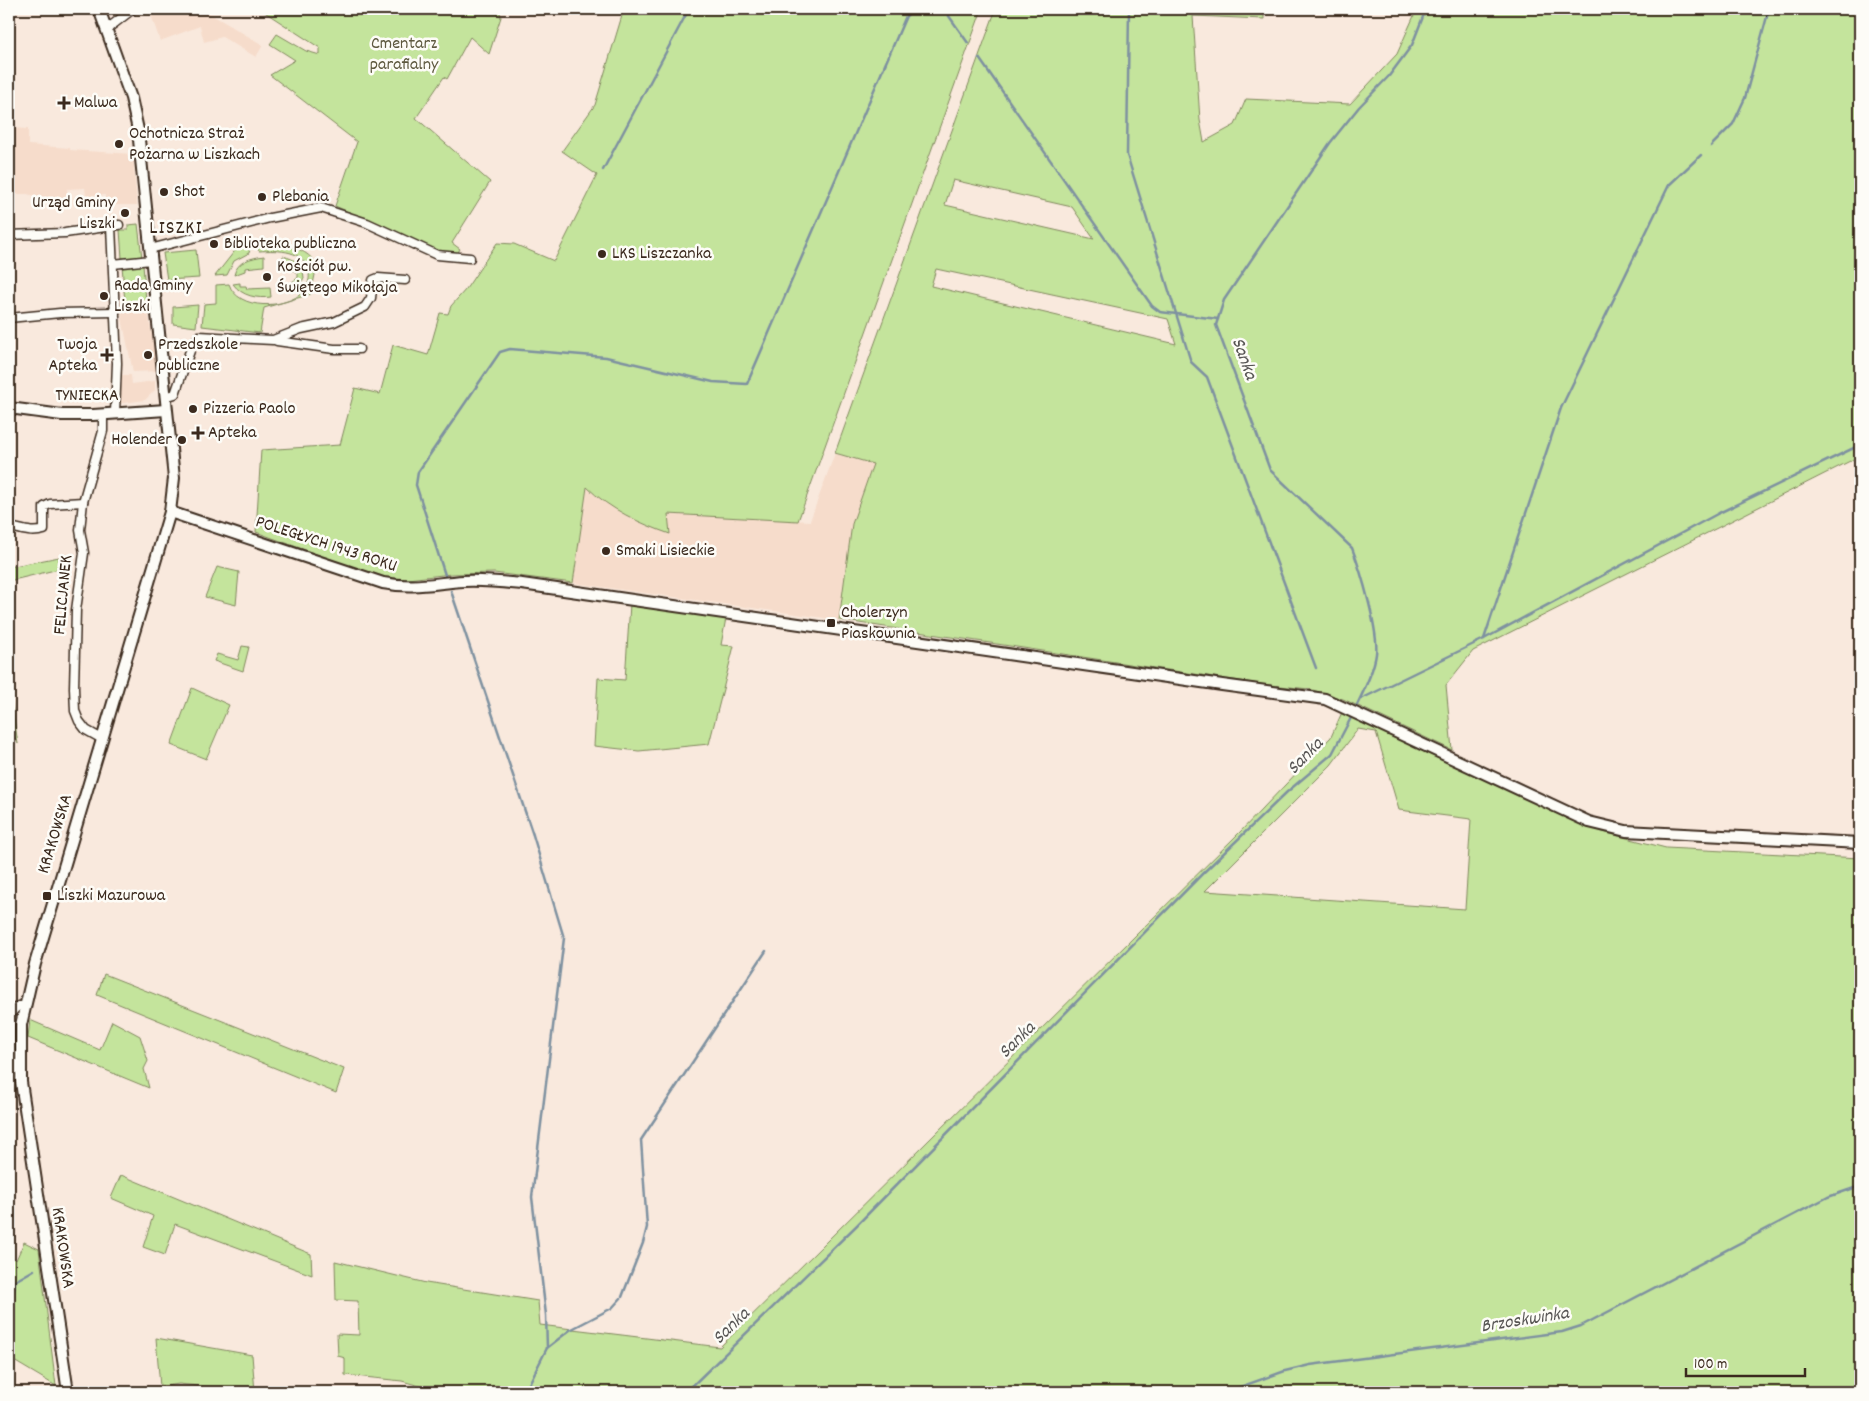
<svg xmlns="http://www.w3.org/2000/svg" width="1869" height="1401" font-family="Dekko,sans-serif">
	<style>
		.built { fill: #f6dccb }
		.green { fill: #c4e49c; stroke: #80875d; fill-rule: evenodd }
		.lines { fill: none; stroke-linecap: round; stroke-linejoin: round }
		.stream { stroke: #7e91a0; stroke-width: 2.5 }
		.street-casing { stroke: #3b2a1e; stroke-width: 11 }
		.secondary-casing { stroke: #3b2a1e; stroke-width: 14 }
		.street { stroke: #fdfcf7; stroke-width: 8 }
		.secondary { stroke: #fdfcf7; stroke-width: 10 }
		.poi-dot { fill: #3b2a1e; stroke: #fdfcf7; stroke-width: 2 }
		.labels { text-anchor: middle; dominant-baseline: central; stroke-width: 5; stroke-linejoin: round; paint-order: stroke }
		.park-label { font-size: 18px; fill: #5d583e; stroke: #fdfcf7 }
		.poi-label { font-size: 18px; fill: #3b2a1e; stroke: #fdfcf7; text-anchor: start }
		.street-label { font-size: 18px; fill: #3b2a1e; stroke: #fdfcf7 }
		.water-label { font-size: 19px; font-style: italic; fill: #575554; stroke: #fdfcf7 }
		.quarter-label { font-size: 20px; letter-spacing: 1px; fill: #3b2a1e; stroke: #fdfcf7 }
	</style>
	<rect width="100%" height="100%" fill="#f9e9dd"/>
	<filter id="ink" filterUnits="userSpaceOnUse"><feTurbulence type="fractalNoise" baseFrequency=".02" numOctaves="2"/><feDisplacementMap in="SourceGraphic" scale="10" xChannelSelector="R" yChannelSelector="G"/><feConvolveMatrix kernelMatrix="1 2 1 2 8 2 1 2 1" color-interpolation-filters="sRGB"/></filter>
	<g filter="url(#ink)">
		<g class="built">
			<path d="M 149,9 L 202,9 L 263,45 L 256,57 L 222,37 L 204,42 L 200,26 L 160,41 Z"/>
			<path d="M 9,128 L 28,129 L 28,145 L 70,148 L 70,150 L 133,154 L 137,205 L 106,205 L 105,195 L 86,196 L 85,188 L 67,189 L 68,197 L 52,200 L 27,194 L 9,194 Z"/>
			<path d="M 146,300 L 158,371 L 133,372 L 119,304 Z"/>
			<path d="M 118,375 L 131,375 L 132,384 L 155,381 L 155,390 L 145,400 L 116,404 Z"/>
			<path d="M 835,453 L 873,464 L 852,524 L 839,620 L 573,583 L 587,487 L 607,503 L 670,533 L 667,514 L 810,521 Z"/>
		</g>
		<g class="green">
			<path d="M 260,9 L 499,9 L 501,17 L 489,54 L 470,37 L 447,79 L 444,77 L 416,118 L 490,182 L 452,243 L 460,249 L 457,254 L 439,251 L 335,206 L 357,142 L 270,75 L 295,60 L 270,44 L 277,34 L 306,51 L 320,55 L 320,48 Z"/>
			<path d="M 624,9 L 982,9 L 798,521 L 668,514 L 670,534 C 641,524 609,509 587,487 L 573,583 L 494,573 L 451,574 L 390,581 L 256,532 L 261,450 L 340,445 L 355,388 L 380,394 L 393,345 L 428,355 L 440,313 L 448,314 L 451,306 L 466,289 L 497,243 L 514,244 L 554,261 L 597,175 L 562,151 L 595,105 Z"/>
			<path d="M 996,9 L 1264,9 L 1264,19 L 1193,16 L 1200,120 L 1204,142 L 1235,125 L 1246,99 L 1350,104 L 1397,54 L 1417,9 L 1860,9 L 1860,456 L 1473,651 L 1446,685 L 1452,750 L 1343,699 L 1309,689 L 1260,684 L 839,620 L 852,524 L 873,464 L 835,453 ZM 953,180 L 1072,207 L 1094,239 L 945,205 ZM 936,269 L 1168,319 L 1176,344 L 931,286 Z"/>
			<path d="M 138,224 L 142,258 L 122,258 L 120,230 L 128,230 L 128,225 Z"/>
			<path d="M 241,243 L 251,244 L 249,253 L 234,261 L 227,275 L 215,276 Z"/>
			<path d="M 256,244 C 279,245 303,243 317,265 L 311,294 L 264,308 L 260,333 L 202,326 L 204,304 L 216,303 L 216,285 L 229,284 C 238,311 286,309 303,292 C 307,288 310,280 309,274 C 306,249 278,250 259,251 Z"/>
			<path d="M 196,250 L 199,278 L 167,280 L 163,253 Z"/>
			<path d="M 264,256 L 264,266 L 245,268 L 245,271 L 234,275 C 237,261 251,258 264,256 Z"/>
			<path d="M 283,256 C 296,260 303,263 304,278 L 298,287 L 293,289 L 292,282 L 298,278 L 298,273 L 291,269 L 291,262 L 283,262 Z"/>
			<path d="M 140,264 L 143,265 L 146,300 L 125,303 L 122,265 Z"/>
			<path d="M 240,283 L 240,286 L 246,286 L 247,289 L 270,288 L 271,297 C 257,299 242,296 233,284 Z"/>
			<path d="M 198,305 L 196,327 L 173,324 L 173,307 Z"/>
			<path d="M 59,557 L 59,569 L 9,581 L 9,567 Z"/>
			<path d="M 217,567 L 239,572 L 236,605 L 205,597 Z"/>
			<path d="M 630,604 L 726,618 L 721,645 L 734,646 L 709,744 L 639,751 L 594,746 L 598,678 L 625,680 Z"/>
			<path d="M 242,646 L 249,647 L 243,671 L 214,661 L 217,654 L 238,660 Z"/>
			<path d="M 9,684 L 18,744 L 14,736 L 9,732 Z"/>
			<path d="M 192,688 L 229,705 L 206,759 L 171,745 Z"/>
			<path d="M 1343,710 L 1562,815 L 1603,832 L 1666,848 L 1860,858 L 1860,1392 L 441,1392 L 402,1381 L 345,1375 L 345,1358 L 338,1356 L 337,1334 L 359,1335 L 358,1301 L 336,1300 L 335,1261 L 426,1283 L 538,1301 L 540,1325 L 720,1347 L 1240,832 L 1331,737 ZM 1358,729 L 1376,732 L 1399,810 L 1471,819 L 1465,909 L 1205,891 L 1331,765 Z"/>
			<path d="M 104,974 L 344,1069 L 336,1093 L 97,995 Z"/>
			<path d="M 30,1020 L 100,1050 L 112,1021 L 140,1036 L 148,1061 L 144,1069 L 149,1088 L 28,1038 Z"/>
			<path d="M 121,1175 L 311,1254 L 312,1275 L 175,1224 L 165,1255 L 143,1247 L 153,1216 L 111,1198 Z"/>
			<path d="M 24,1242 L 39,1249 L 56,1386 L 9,1358 L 9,1256 L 16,1260 Z"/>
			<path d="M 156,1338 L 252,1355 L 255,1392 L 179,1384 L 160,1387 Z"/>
		</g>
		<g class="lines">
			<g class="stream">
				<path d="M 944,9 L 968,43"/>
				<path d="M 1129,9 L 1127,155 L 1191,362 L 1207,377 L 1316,668"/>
				<path d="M 979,58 L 1152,306 L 1160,312 L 1218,319"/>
				<path d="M 1711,146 L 1733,124 L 1745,98 L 1769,9"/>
				<path d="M 603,170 L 689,9"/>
				<path d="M 445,575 L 416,485 L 418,472 L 500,352 L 510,349 L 606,357 L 713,382 L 747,384 L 906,16 L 914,9"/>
				<path d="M 451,591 L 533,835 L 564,938 L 532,1197 L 546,1315 L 547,1348 L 525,1392"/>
				<path d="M 1484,639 L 1561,408 L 1669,185 L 1701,155"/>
				<path d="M 1361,699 L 1484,639 L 1719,513 L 1860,445"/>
				<path d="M 1355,709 C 1362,695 1374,670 1376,654 C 1379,632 1361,571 1352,548 L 1270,470 L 1216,325 L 1224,300 L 1330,143 L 1359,107 L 1389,76 L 1412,45 L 1426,9"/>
				<path d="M 9,1337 L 15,1281 L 34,1270"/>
				<path d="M 547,1348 L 570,1330 L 612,1308 L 622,1297 L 643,1243 L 647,1227 L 641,1140 L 766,951"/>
				<path d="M 686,1392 L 857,1225 L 1203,873 L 1287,792 L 1332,754 L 1353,714"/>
				<path d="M 1226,1392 L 1285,1371 L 1310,1365 L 1562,1332 L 1581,1326 L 1828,1197 L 1860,1186"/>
			</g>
			<defs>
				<g id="street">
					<path d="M 107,29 L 133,9"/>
					<path d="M 111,226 L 117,363 L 115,413"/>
					<path d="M 9,235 L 65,233 L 119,225"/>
					<path d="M 150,249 L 270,218 L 321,208 L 367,223 L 437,255 L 470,258"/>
					<path d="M 113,264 L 151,260"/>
					<path d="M 9,318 L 60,313 L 115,312"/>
					<path d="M 277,341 L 334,349 L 359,349"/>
					<path d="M 165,397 L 175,394 L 191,348 L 199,336 L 273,340 L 301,329 L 334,322 L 365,307 L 371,298 L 373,280 L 378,278 L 405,280"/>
					<path d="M 9,527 C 22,529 30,534 44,530 L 44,507 L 50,504 L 83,502"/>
					<path d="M 102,739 L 86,730 L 79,721 L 75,711 L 74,688 L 76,610 L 84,553 L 80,530 L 83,502 L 103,431 L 103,414"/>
					<path d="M 9,1015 L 18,1006 L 24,1006"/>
				</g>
				<g id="secondary">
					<path d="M 9,408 L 62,415 L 93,415 L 166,410"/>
					<path d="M 170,512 L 383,583 C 415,589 433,583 464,581 C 483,580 502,582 522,584 L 1222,685 L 1325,699 L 1589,822 L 1626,831 L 1860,843"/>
					<path d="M 68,1392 L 21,1082 L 21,1025 L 35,964 L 170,512 L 174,478 L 138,130 L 131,98 L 99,9"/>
				</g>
			</defs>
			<use href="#street" class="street-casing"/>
			<use href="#secondary" class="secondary-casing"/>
			<use href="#street" class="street"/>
			<use href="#secondary" class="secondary"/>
		</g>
	</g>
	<g class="poi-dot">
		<path d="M61.5 95.5h5v5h5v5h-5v5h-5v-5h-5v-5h5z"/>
		<circle cx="119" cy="144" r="5"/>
		<circle cx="164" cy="192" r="5"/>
		<circle cx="262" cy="197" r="5"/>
		<circle cx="125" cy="213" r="5"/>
		<circle cx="214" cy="244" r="5"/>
		<circle cx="602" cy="254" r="5"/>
		<circle cx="267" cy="277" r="5"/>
		<circle cx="104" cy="296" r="5"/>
		<path d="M104.5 347.5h5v5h5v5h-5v5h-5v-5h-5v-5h5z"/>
		<circle cx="148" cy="355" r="5"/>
		<circle cx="193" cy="409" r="5"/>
		<path d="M195.5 425.5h5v5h5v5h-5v5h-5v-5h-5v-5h5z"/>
		<circle cx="182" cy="440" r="5"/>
		<circle cx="606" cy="551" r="5"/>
		<rect x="826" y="618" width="10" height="10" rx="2.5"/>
		<rect x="42" y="891" width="10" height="10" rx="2.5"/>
	</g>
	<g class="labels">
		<g class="park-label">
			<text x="404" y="44">Cmentarz<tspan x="404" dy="21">parafialny</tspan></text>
		</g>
		<g class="poi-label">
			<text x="74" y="103">Malwa</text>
			<text x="129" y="134">Ochotnicza Straż<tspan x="129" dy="21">Pożarna w Liszkach</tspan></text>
			<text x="174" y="192">Shot</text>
			<text x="272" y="197">Plebania</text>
			<text x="115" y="203" text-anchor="end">Urząd Gminy<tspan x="115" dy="21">Liszki</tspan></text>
			<text x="224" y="244">Biblioteka publiczna</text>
			<text x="612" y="254">LKS Liszczanka</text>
			<text x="277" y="267">Kościół pw.<tspan x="277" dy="21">Świętego Mikołaja</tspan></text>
			<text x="114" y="286">Rada Gminy<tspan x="114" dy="21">Liszki</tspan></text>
			<text x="97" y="345" text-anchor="end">Twoja<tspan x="97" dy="21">Apteka</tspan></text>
			<text x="158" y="345">Przedszkole<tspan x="158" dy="21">publiczne</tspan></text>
			<text x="203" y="409">Pizzeria Paolo</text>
			<text x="208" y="433">Apteka</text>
			<text x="172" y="440" text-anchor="end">Holender</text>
			<text x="616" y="551">Smaki Lisieckie</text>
			<text x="841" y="613">Cholerzyn<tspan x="841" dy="21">Piaskownia</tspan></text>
			<text x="57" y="896">Liszki Mazurowa</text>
		</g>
		<g class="street-label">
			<text x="87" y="396">TYNIECKA</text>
			<text transform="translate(326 545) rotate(18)">POLEGŁYCH 1943 ROKU</text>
			<text transform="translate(64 595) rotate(-85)">FELICJANEK</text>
			<text transform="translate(56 834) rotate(-73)">KRAKOWSKA</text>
			<text transform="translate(62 1248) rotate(82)">KRAKOWSKA</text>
		</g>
		<g class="water-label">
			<text transform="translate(1243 359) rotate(70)">Sanka</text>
			<text transform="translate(1306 757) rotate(-46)">Sanka</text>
			<text transform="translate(1018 1041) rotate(-45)">Sanka</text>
			<text transform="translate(1525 1321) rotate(-9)">Brzoskwinka</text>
			<text transform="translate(732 1327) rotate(-44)">Sanka</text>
		</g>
		<g class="quarter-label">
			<text x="176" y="229">LISZKI</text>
		</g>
	</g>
	<rect width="1869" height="1401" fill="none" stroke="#fdfcf7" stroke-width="30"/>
	<rect x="15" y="15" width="1839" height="1371" fill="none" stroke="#3b2a1e" stroke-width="2" filter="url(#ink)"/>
	<path d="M1686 1368v8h119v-8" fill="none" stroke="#3b2a1e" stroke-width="2.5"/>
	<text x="1694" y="1368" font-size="15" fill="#3b2a1e" stroke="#fdfcf7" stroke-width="4" paint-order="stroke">100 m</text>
</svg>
